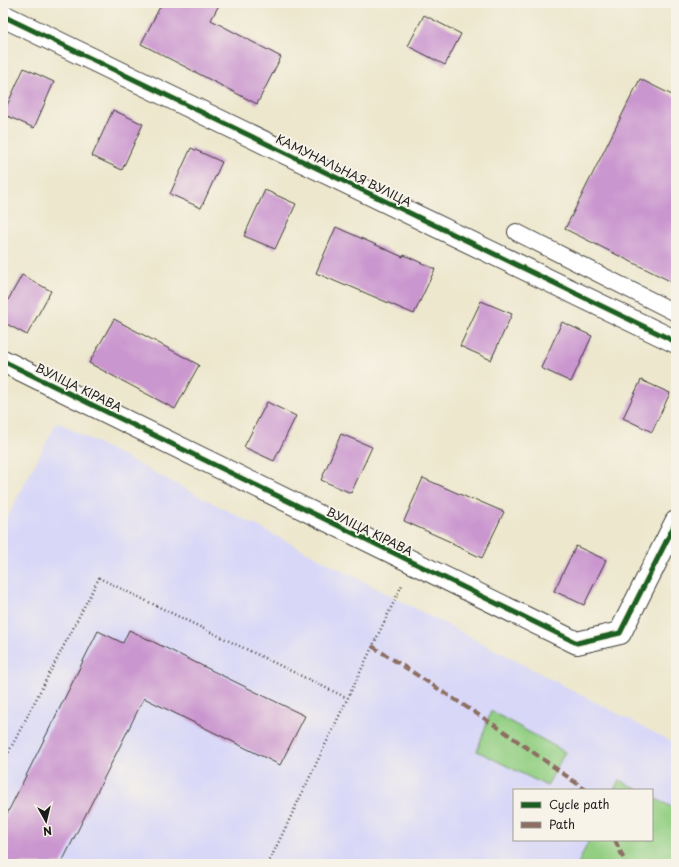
<svg xmlns="http://www.w3.org/2000/svg" width="679" height="867" font-family="'Playpen Sans',sans-serif">
	<style>
		.built { fill: #d8d7f8; fill-rule: evenodd }
		.green { fill: #93cf83; stroke: #587650 }
		.building { fill: #ca96cf }
		.lines { fill: none; stroke-linecap: round; stroke-linejoin: round }
		.service-casing { stroke: #3b3a37; stroke-width: 18 }
		.minor-casing { stroke: #3b3a37; stroke-width: 24 }
		.path { stroke: #3b3a37; stroke-width: 2.5; stroke-dasharray: 1 3; stroke-linecap: butt }
		.service { stroke: #fff; stroke-width: 16 }
		.minor { stroke: #fff; stroke-width: 22 }
		.quiet { stroke: #8d6e63; stroke-width: 4; stroke-dasharray: 8 4; stroke-linecap: butt }
		.cycleway-casing { stroke: #f7f3e8; stroke-width: 8 }
		.cycleway { stroke: #1b5e20; stroke-width: 5 }
		.labels { text-anchor: middle; dominant-baseline: central; stroke-width: 4; stroke-linejoin: round; paint-order: stroke }
		.street-label { font-size: 12px; fill: #1c1c1c; stroke: #f7f3e8 }
	</style>
	<rect width="100%" height="100%" fill="#f7f3e8"/>
	<filter id="ink" filterUnits="userSpaceOnUse"><feTurbulence type="fractalNoise" baseFrequency=".025" numOctaves="2"/><feDisplacementMap in="SourceGraphic" scale="8" xChannelSelector="R" yChannelSelector="G"/><feConvolveMatrix kernelMatrix="1 2 1 2 8 2 1 2 1" color-interpolation-filters="sRGB"/></filter>
	<filter id="wash" filterUnits="userSpaceOnUse"><feTurbulence type="fractalNoise" baseFrequency=".012" numOctaves="4" result="noise"/><feDisplacementMap in="SourceGraphic" scale="16" xChannelSelector="R" yChannelSelector="G"/><feGaussianBlur stdDeviation="0.9" result="paint"/><feColorMatrix in="noise" values="0 0 0 0 0 0 0 0 0 0 0 0 0 0 0 0 0 1.4 0 .05"/><feComposite in="paint" operator="in"/></filter>
	<g filter="url(#wash)">
		<rect width="100%" height="100%" fill="#ede7cd"/>
		<path class="built" d="M 57,422 L 676,744 L 676,864 L 3,864 L 3,525 ZM 514,790 L 652,790 L 652,840 L 514,840 Z"/>
		<g class="green">
			<path d="M 491,711 L 565,752 L 547,786 L 477,751 Z"/>
			<path d="M 619,780 L 639,790 L 614,790 Z"/>
			<path d="M 652,797 L 676,809 L 676,864 L 578,864 L 589,840 L 652,840 Z"/>
		</g>
		<g id="blocks">
			<g class="building">
				<path d="M 162,3 L 220,3 L 211,20 L 281,57 L 257,104 L 141,44 Z"/>
				<path d="M 424,15 L 461,34 L 445,65 L 408,46 Z"/>
				<path d="M 24,68 L 54,82 L 34,128 L 3,114 Z"/>
				<path d="M 640,79 L 676,97 L 676,284 L 565,229 Z"/>
				<path d="M 113,110 L 143,124 L 122,170 L 92,156 Z"/>
				<path d="M 191,148 L 222,162 L 201,208 L 170,194 Z"/>
				<path d="M 265,190 L 296,204 L 275,249 L 244,236 Z"/>
				<path d="M 336,227 L 403,257 L 404,255 L 435,269 L 414,314 L 347,285 L 346,286 L 316,273 Z"/>
				<path d="M 22,275 L 51,291 L 27,335 L 3,322 L 3,309 Z"/>
				<path d="M 481,301 L 512,314 L 491,360 L 460,346 Z"/>
				<path d="M 114,319 L 199,365 L 175,409 L 89,363 Z"/>
				<path d="M 562,322 L 592,336 L 571,382 L 541,368 Z"/>
				<path d="M 641,380 L 670,393 L 652,432 L 623,418 Z"/>
				<path d="M 267,402 L 296,416 L 274,461 L 244,447 Z"/>
				<path d="M 341,434 L 372,447 L 351,493 L 321,480 Z"/>
				<path d="M 423,478 L 473,500 L 474,499 L 504,512 L 482,558 L 452,544 L 453,543 L 404,521 Z"/>
				<path d="M 576,546 L 606,560 L 584,605 L 554,591 Z"/>
				<path d="M 129,630 L 305,716 L 280,765 L 144,698 L 61,864 L 3,864 L 3,822 L 98,631 L 123,643 Z"/>
			</g>
		</g>
	</g>
	<g filter="url(#ink)">
		<use href="#blocks" fill-opacity="0" stroke="#3b3a37" stroke-width="1"/>
		<g class="lines">
			<defs>
				<path id="service" d="M 516,232 L 676,313"/>
				<g id="minor">
					<path d="M 3,16 L 676,342"/>
					<path d="M 3,361 L 577,643 L 620,633 L 676,522"/>
				</g>
			</defs>
			<use href="#service" class="service-casing"/>
			<use href="#minor" class="minor-casing"/>
			<g class="path">
				<path d="M 3,763 L 99,578 L 347,698"/>
				<path d="M 268,864 L 402,585"/>
			</g>
			<use href="#service" class="service"/>
			<use href="#minor" class="minor"/>
			<g class="quiet">
				<path d="M 372,646 L 502,730 L 586,790"/>
				<path d="M 615,840 L 626,864"/>
			</g>
			<defs>
				<g id="cycleway">
					<path d="M 3,16 L 676,342"/>
					<path d="M 3,361 L 577,643 L 620,633 L 676,522"/>
				</g>
			</defs>
			<use href="#cycleway" class="cycleway-casing"/>
			<use href="#cycleway" class="cycleway"/>
		</g>
	</g>
	<g class="labels">
		<g class="street-label">
			<text transform="translate(344 170) rotate(26)">КАМУНАЛЬНАЯ ВУЛІЦА</text>
			<text transform="translate(79 387) rotate(26)">ВУЛІЦА КІРАВА</text>
			<text transform="translate(370 531) rotate(26)">ВУЛІЦА КІРАВА</text>
		</g>
	</g>
	<rect width="679" height="867" fill="none" stroke="#f7f3e8" stroke-width="16"/>
	<rect x="513" y="789" width="140" height="52" fill="#f7f3e8" stroke="#9f9d96"/>
	<rect x="521" y="802" width="20" height="6" fill="#1b5e20" stroke="#9f9d96"/>
	<text x="549" y="809" font-size="12" fill="#1c1c1c">Cycle path</text>
	<rect x="521" y="822" width="20" height="6" fill="#8d6e63" stroke="#9f9d96"/>
	<text x="549" y="829" font-size="12" fill="#1c1c1c">Path</text>
	<g transform="translate(46 821) rotate(172)" stroke="#f7f3e8" stroke-width="3" paint-order="stroke">
	<path d="M0-3L7 15L0 10L-7 15Z" fill="#1c1c1c"/>
	<text y="-6" font-size="11" font-weight="bold" text-anchor="middle" fill="#1c1c1c">N</text>
	</g>
</svg>
